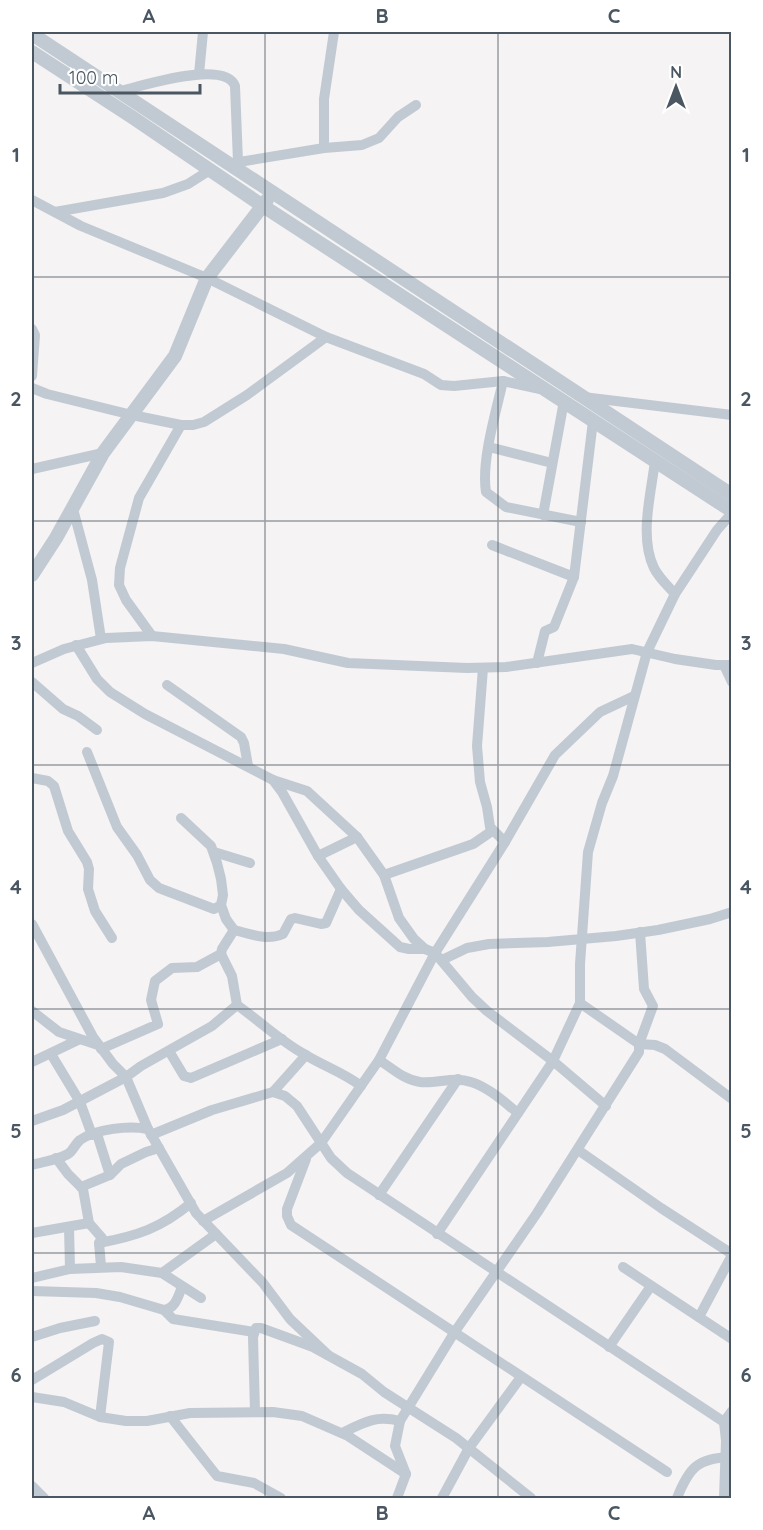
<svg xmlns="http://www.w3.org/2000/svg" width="763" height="1530" font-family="Quicksand,sans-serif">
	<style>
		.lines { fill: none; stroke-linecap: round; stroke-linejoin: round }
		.minor { stroke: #c1cad2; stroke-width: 10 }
		.tertiary { stroke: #c1cad2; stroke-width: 14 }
		.grid { fill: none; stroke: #4a5661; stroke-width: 1.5; stroke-opacity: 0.55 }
		.neatline { fill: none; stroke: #4a5661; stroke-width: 2 }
		.grid-label { font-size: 20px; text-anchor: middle; font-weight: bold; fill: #4a5661 }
	</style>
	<rect width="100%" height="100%" fill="#f5f3f3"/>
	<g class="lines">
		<g class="minor">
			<path d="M 199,74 L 203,32"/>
			<path d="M 121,91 C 141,86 225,59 235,86 L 238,162"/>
			<path d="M 324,148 L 324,99 L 334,32"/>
			<path d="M 227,164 L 324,148 L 362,145 L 379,138 L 398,117 L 416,105"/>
			<path d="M 32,200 L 81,226 L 207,278 L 326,337 L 424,374 L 441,385 L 454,386 L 503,381 L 540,389"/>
			<path d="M 55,212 L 163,193 L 188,184 L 210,170"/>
			<path d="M 32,329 L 35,335 L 32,376"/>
			<path d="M 503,381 C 496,412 481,461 486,492 L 506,507 L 581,522"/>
			<path d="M 32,388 L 47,394 L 132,415 L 181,425 L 193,425 L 204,422 L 247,395 L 326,337"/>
			<path d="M 583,397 L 732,415"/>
			<path d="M 489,447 L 552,463"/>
			<path d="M 655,461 C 651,494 639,537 654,568 C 659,578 668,586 675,594"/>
			<path d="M 32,469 L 103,453"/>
			<path d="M 73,509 L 92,580 L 101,639"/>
			<path d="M 543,515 L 564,401"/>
			<path d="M 492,545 L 574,577 L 554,627 L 545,631 L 537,663"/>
			<path d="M 574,577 L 593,421"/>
			<path d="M 152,636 L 126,600 L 119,585 L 120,568 L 139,498 L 181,425"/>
			<path d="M 76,645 L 97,679 L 110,692 L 145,714 L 273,780 L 282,792 L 318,856 L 341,889 L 359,910 L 400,947 L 409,949 L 425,949"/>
			<path d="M 32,663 L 64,649 L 106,638 L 152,636 L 284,649 L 348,663 L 467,668 L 506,667 L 632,649 L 675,659 L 716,665 L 732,665"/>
			<path d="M 724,665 L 732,682"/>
			<path d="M 32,682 L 63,709 L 78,716 L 97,730"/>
			<path d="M 167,685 L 241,737 L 244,743 L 248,766"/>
			<path d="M 87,752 L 117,827 L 137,855 L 150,880 L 159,888 L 214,909 L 221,905"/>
			<path d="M 32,778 L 48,781 L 54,786 L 68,831 L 87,862 L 89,869 L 88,889 L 95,911 L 112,938"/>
			<path d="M 273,780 L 307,791 L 357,837 L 384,875 L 473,844 L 492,831"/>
			<path d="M 505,842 L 555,755 L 600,712 L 634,696"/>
			<path d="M 214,852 L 250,863"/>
			<path d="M 318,856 L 357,837"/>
			<path d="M 384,875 L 399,918 L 414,939 L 425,949 L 435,953 L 472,997 L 487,1011 L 553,1061 L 606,1106"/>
			<path d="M 32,924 L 93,1037 L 113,1064 L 126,1077 L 148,1129 L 196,1213 L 263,1283 L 290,1319 L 328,1355"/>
			<path d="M 234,930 C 251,934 267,941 283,934 L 291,919 L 295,918 L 321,924 L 326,923 L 341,889"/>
			<path d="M 221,954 L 232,976 L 237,1005 C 260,1021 280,1041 304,1054 C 323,1066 343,1072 361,1086"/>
			<path d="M 442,960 L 467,948 L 489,944 L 548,942 L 616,936 L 658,930 L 710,919 L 732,912"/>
			<path d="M 580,1003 L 639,1044 L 655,1045 L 665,1049 L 732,1099"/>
			<path d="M 32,1011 L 59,1032 L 98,1045"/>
			<path d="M 101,1049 L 158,1024 L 151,1000 L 155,981 L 172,968 L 197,967 L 221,954 L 222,949 L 234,930 L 226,919 L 221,905 L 223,895 L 221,879 L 217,863 L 211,846 L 181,818"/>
			<path d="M 169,1051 L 184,1076 L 191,1078 L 282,1039"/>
			<path d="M 51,1054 L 80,1102 L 92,1135"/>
			<path d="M 379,1060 C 392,1068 404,1080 420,1082 C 437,1084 454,1076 471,1082 C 488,1087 504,1102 518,1113"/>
			<path d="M 32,1062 L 78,1040"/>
			<path d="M 273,1092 L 306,1055"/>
			<path d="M 32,1121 L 63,1110 L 126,1077 L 141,1066 L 212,1026 L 237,1005"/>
			<path d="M 97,1134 L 110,1175"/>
			<path d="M 151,1135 L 212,1110 L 273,1092 L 285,1096 L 297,1106 L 331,1158 L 347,1173 L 724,1422"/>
			<path d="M 578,1150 L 661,1208 L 732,1254"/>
			<path d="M 56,1158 L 68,1174 L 83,1189 L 89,1223 L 102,1238 L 99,1243 L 101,1266"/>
			<path d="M 306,1159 L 287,1209 L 287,1216 L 291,1225 L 667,1472"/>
			<path d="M 32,1165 C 43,1162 57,1160 68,1154 C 73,1151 75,1144 80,1140 C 96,1129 129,1125 148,1129"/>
			<path d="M 81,1187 L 110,1175 L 121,1164 L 146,1152 L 159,1148"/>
			<path d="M 379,1195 L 458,1079"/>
			<path d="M 203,1221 L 287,1173 L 321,1143 L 379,1060 L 435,953 L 505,842 L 490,827 L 487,807 L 480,782 L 477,746 L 483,668"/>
			<path d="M 69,1227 L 70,1269"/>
			<path d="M 32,1233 L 89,1223"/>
			<path d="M 437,1234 L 553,1061 L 580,1003 L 580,964 L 588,852 L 602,803 L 613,776 L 647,652 L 675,594 L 717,530 L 732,513"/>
			<path d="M 99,1243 C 137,1236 161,1228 191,1203"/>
			<path d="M 623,1267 L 732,1339"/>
			<path d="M 162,1273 L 216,1234"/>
			<path d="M 32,1278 L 70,1269 L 121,1267 L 162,1273 L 201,1298"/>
			<path d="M 32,1291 L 96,1293 L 120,1297 L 164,1310 C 176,1308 178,1296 182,1287"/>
			<path d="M 164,1310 L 173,1319 L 254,1332"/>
			<path d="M 699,1317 L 732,1255"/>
			<path d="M 32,1337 L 60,1328 L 95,1321"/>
			<path d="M 609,1347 L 651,1286"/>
			<path d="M 32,1380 L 93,1343 L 102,1339 L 109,1342 L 100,1417"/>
			<path d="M 32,1397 L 64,1402 L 100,1417 L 126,1421 L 147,1421 L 190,1413 L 273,1412 L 302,1416 L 348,1436 L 406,1474"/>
			<path d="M 255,1412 L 253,1337 L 256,1328 L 261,1328 L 313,1347 L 362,1374 L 384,1392 L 456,1438 L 531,1498"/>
			<path d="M 170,1416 L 217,1476 L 254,1483 L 281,1498"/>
			<path d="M 342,1433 C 364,1422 376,1415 400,1421"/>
			<path d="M 32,1486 L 44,1498"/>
			<path d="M 397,1498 L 406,1474 L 395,1446 L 400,1421 L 454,1333 L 537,1213 L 639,1052 L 639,1044 L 653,1006 L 644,989 L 640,932"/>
			<path d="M 442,1498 L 469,1448 L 521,1377"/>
			<path d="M 677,1498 C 689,1468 697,1458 731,1457"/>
			<path d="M 724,1498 L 726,1441 L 724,1422 L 732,1411"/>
		</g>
		<g class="tertiary">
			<path d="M 32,34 L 732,495"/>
			<path d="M 32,52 L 132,117 L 263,206 L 732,511"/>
			<path d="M 32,575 L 56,538 L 103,453 L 175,356 L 207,278 L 267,200"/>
		</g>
	</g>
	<path class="grid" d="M 265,32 L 265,1498M 498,32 L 498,1498M 32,277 L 732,277M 32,521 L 732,521M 32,765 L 732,765M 32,1009 L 732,1009M 32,1253 L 732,1253"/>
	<rect width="763" height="1530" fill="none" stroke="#ffffff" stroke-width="66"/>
	<g transform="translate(676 87)" stroke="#ffffff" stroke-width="4.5" paint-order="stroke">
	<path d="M0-4.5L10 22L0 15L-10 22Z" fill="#4a5661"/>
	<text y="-9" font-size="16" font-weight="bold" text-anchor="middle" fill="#4a5661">N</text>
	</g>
	<path d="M60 84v9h140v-9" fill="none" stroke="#4a5661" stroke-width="3"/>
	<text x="69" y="84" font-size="18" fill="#4a5661" stroke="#ffffff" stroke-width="4.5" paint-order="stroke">100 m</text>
	<rect x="33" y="33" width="697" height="1464" class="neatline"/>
	<g class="grid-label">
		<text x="149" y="23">A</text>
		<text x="382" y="23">B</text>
		<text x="614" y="23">C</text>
		<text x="16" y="162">1</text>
		<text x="746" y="162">1</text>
		<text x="16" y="406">2</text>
		<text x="746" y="406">2</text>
		<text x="16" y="650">3</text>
		<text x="746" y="650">3</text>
		<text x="16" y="894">4</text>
		<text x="746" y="894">4</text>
		<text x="16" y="1138">5</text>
		<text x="746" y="1138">5</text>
		<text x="16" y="1382">6</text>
		<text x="746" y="1382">6</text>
		<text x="149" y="1520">A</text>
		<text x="382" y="1520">B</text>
		<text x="614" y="1520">C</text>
	</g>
</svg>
